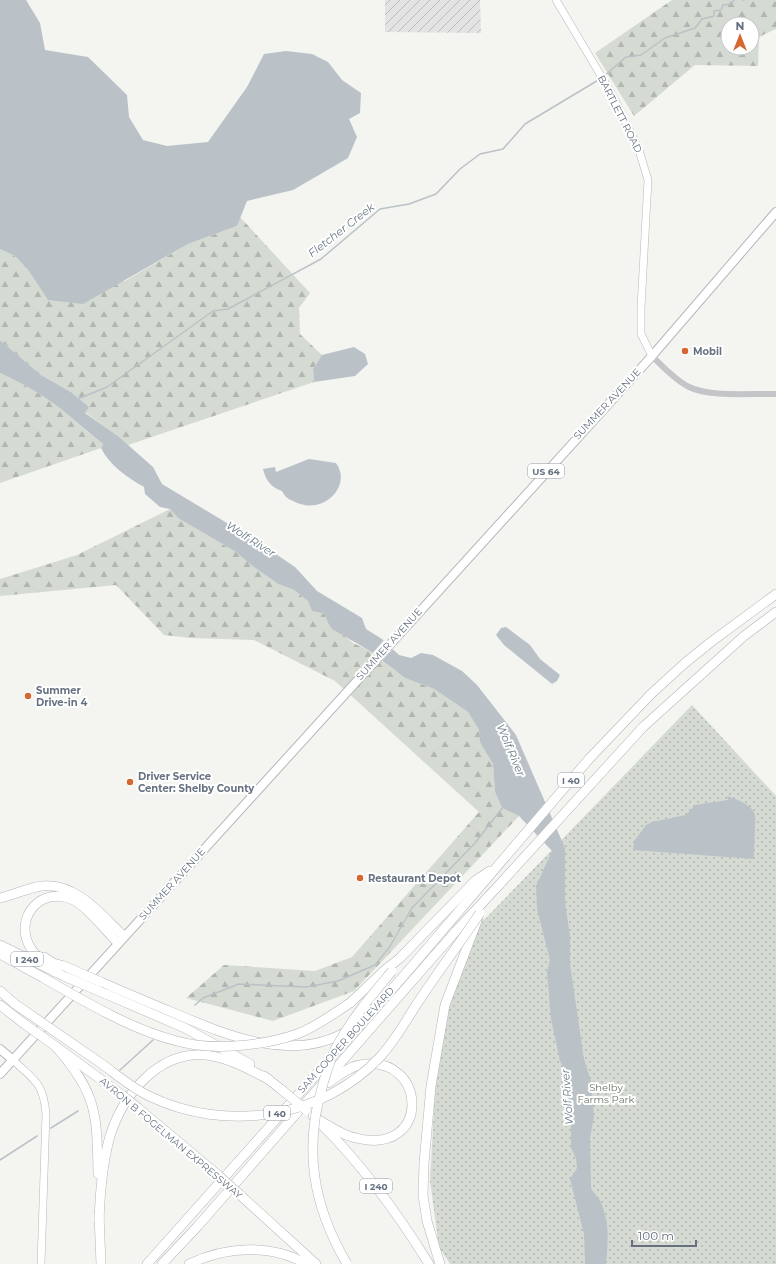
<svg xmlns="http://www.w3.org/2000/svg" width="776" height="1264" font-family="Montserrat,sans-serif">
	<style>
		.industrial { fill: url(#industrial-furrows) }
		.forest { fill: url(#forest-firs); fill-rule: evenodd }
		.park { fill: url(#park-dots) }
		.water { fill: #bac2c8 }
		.pier { fill: #f4f4f1 }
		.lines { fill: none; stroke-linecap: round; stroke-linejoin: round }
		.stream { stroke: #bac2c8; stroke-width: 1.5 }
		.secondary-casing { stroke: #b5b8bd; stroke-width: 8 }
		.primary-casing { stroke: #b4b7ba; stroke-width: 10 }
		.motorway-casing { stroke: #b3b6b9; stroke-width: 10 }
		.tertiary { stroke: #c3c5c9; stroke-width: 6 }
		.secondary { stroke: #fff; stroke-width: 7 }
		.primary { stroke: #fff; stroke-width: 8 }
		.motorway { stroke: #fff; stroke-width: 9 }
		.motorway-bridge-casing { stroke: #b3b6b9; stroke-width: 10; stroke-linecap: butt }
		.motorway-bridge { stroke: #fff; stroke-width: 9 }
		.poi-dot { fill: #d56730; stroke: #fff; stroke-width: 1.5 }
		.labels { text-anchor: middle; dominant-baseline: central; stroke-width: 4; stroke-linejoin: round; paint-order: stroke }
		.shield { fill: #fff; stroke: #949ca6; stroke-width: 1 }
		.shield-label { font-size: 9px; font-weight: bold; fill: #667180 }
		.street-label { font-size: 10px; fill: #667180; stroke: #fff }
		.poi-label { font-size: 10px; font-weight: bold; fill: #667180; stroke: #fff; text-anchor: start }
		.park-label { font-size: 10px; fill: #667764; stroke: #fff }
		.water-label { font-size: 11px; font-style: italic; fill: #667984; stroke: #fff }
	</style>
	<defs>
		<pattern id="industrial-furrows" width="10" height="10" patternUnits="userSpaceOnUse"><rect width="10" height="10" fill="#e2e3e2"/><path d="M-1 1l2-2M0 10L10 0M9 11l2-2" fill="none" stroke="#bbbcbc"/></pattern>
		<pattern id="forest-firs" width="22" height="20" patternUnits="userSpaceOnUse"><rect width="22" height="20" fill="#d5dbd2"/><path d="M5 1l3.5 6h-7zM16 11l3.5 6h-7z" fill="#b1b6b0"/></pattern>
		<pattern id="park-dots" width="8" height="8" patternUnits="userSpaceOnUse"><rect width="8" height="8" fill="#d5dbd2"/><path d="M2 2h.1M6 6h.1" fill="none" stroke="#b1b6b0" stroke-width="1.8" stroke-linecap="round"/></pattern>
	</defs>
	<rect width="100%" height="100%" fill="#f4f4f1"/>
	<path class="industrial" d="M 385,0 L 480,0 L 481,33 L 385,32 Z"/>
	<g class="forest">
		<path d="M 672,0 L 776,0 L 776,29 L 759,37 L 758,66 L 695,65 L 634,116 L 595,53 ZM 728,24 L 752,24 L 752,48 L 728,48 Z"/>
		<path d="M 240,217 L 310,293 L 299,308 L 300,334 L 322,355 L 313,369 L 314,382 L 128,445 L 85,412 L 89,407 L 71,392 L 41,375 L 0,340 L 0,249 L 15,256 L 29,271 L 125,281 L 188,244 L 237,226 Z"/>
		<path d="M 0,373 C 24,384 47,397 67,414 C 79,424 90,435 103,444 L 101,448 L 0,483 Z"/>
		<path d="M 170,509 L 178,518 L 236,552 L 251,565 L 278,584 L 294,590 L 308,601 L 312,611 L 325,614 L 327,621 L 353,643 L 370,651 L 405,678 L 434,689 L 468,712 L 479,730 L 481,742 L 493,764 L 495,792 L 502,808 L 519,816 L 354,991 L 273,1021 L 186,998 L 224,965 L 315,971 L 352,957 L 479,812 L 335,681 L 254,640 L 191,638 L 164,635 L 116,585 L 0,596 L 0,579 L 77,555 Z"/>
	</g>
	<path class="park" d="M 692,705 L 776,796 L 776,1264 L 450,1264 L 439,1247 L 430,1181 L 435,1091 L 448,987 L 480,914 L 484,920 Z"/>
	<g class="water">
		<path d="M 0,0 L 26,0 L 40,23 L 45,50 L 88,57 L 127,95 L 129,117 L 143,140 L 167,146 L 208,142 L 247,87 L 264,54 L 286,51 L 312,54 L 328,62 L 342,80 L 361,93 L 360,113 L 349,119 L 357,137 L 348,158 L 319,175 L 293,190 L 247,201 L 237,226 L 188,244 L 83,304 L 48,300 L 29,271 L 15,256 L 0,249 Z"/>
		<path d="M 0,340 L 41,375 L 71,392 L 89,407 L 85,413 L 119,437 L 153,467 L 162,484 L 252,538 L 295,567 L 317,591 L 362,618 L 366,629 L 382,639 L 399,655 L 411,658 L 421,653 L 433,655 L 462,671 L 477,685 L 516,735 L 565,848 L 565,902 L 570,936 L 570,964 L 584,1059 L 591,1081 L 594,1117 L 590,1137 L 591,1188 C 594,1195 599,1196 601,1203 C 610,1223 608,1243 606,1264 L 585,1264 L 584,1234 L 570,1179 L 577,1168 L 576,1158 L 571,1148 L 571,1088 L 570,1081 L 560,1061 L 551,1019 L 547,972 L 550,960 L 537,909 L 536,886 L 552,851 L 519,816 L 502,808 L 495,792 L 493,764 L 480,742 L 479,730 L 468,712 L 434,689 L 405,678 L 370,651 L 332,629 L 327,621 L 325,614 L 312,611 L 308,601 L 294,590 L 278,584 L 251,565 L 236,552 L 178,518 L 170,509 L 160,507 L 145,494 L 144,487 C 128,478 109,465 101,448 L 103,444 C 90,434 79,424 67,414 C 47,397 24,384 0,373 Z"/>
		<path d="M 354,347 L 365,354 L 368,364 L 355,376 L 314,382 L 313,369 L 322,355 Z"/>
		<path d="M 309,459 L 336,463 C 353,486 322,517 293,501 C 288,499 285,497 282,491 C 271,487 266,481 263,469 L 275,467 L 276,472 Z"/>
		<path d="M 506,627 L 530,645 L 540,659 L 560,675 L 557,681 L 552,684 L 504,645 L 496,635 L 501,628 Z"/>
		<path d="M 727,796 C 736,799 752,804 755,815 C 756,818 754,848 754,855 L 753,859 L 633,850 L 634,841 L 646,825 L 652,822 L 686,815 L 695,805 L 728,800 Z"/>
	</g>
	<path class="pier" d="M 385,639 L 394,648 L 380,663 L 371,655 Z"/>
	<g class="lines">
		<g class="stream">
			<path d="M 743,0 L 744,0"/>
			<path d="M 604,76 L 626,57 L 641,55 L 665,38 L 695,28 L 702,19 L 714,16 L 714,11 L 721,10 L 723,5 L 731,4 L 734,0"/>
			<path d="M 78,399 L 107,387 L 213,311 L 228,309 L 321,259 L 380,209 L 409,204 L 436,194 L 460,169 L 480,154 L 503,149 L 525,124 L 600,79"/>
			<path d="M 195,1005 L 203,998 L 239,984 L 306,987 L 338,981 L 375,965 L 389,948 L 412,908 L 475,843 L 503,807"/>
			<path d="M 120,1070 L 153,1040"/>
			<path d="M 51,1128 L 78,1111"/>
			<path d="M 0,1160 L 37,1136"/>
		</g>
		<defs>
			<g id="secondary">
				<path d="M 556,0 L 613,96 L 639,150 L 648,180 L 641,308 L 641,334 L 652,356"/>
				<path d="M 13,1060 C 35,1081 43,1082 46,1114 L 41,1264"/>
			</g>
			<g id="primary">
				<path d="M 0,1049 L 13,1060"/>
				<path d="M 0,1074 L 652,356 L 776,212"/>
			</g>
			<g id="motorway">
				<path d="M 0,898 C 14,895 27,888 42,886 C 76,882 101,915 124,936"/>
				<path d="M 0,945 L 66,977"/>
				<path d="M 0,954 L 42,977"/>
				<path d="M 44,957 L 53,963 L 64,966"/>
				<path d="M 55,972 C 45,964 33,955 28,943 C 16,915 42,887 71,899 C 86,905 105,930 118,943"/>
				<path d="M 101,982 C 126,993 150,1003 174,1013 C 228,1036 294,1064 349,1030"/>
				<path d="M 0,991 L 15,1004"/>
				<path d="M 106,994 L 185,1028 L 250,1064"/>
				<path d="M 350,1003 L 387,968 L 399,959 L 476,880 L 490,871"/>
				<path d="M 0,1005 L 23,1023"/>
				<path d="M 47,1040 L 122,1095"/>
				<path d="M 56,1047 C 97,1093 97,1114 98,1174"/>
				<path d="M 264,1076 L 282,1090"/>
				<path d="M 138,1108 L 218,1175"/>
				<path d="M 313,1116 C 326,1124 341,1135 356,1138 C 433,1157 427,1052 360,1065 C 348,1067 338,1076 328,1083"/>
				<path d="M 323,1126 C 365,1168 398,1214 429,1264"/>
				<path d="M 239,1194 L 316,1264"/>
				<path d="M 99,1215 L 101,1264"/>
				<path d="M 99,1221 C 100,1192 102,1164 110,1136 C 123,1095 158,1051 205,1055 C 228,1057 248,1069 268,1079"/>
				<path d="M 147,1264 L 401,979 L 589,759 L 651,694 L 685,663 L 711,642 L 776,594"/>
				<path d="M 162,1264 L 197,1227 L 456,931 L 499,885 L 643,727 L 744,636 L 776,612"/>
				<path d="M 189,1264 C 225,1247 270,1243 306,1264"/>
				<path d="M 440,1264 L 427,1221 L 423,1195 L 424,1163 L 431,1086 L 445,1005 L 477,921"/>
			</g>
		</defs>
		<use href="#secondary" class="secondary-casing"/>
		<use href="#primary" class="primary-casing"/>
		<use href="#motorway" class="motorway-casing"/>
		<path class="tertiary" d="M 652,356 C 663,367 673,378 687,386 C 710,398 750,393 776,394"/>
		<use href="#secondary" class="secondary"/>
		<use href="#primary" class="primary"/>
		<use href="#motorway" class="motorway"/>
		<defs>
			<g id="motorway-bridge">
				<path d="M 64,966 L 101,982"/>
				<path d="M 42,977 C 82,1000 132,1030 177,1041 C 212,1051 263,1046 297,1034 C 316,1027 333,1014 350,1003"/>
				<path d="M 66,977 L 106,994"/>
				<path d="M 15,1004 C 44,1024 73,1044 102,1064 C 117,1075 132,1088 149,1096 C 225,1133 322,1119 380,1057 C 393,1043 403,1026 413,1010 C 434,977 458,946 480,913"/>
				<path d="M 23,1023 L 47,1040"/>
				<path d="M 282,1090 L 306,1110"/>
				<path d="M 122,1095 L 138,1108"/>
				<path d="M 218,1175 L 239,1194"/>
				<path d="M 347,1264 C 313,1206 303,1149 323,1084 C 327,1071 331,1055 338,1044 C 353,1017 373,994 392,971"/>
			</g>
		</defs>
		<use href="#motorway-bridge" class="motorway-bridge-casing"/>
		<use href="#motorway-bridge" class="motorway-bridge"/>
	</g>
	<g class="poi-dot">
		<circle cx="685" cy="351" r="4"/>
		<circle cx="28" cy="696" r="4"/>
		<circle cx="130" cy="782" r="4"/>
		<circle cx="360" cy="878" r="4"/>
	</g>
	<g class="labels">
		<g class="shield">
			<rect x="528" y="464" width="36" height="14" rx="3"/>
			<rect x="558" y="773" width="26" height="14" rx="3"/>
			<rect x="11" y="952" width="32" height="14" rx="3"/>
			<rect x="264" y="1106" width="26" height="14" rx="3"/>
			<rect x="360" y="1179" width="32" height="14" rx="3"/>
		</g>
		<g class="shield-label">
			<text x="546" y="471">US 64</text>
			<text x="571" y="780">I 40</text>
			<text x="27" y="959">I 240</text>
			<text x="277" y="1113">I 40</text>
			<text x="376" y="1186">I 240</text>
		</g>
		<g class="street-label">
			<text transform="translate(620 114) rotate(63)">BARTLETT ROAD</text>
			<text transform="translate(607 404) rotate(-47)">SUMMER AVENUE</text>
			<text transform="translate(389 644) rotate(-48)">SUMMER AVENUE</text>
			<text transform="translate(172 884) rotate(-48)">SUMMER AVENUE</text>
			<text transform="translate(346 1040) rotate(-48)">SAM COOPER BOULEVARD</text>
			<text transform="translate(171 1138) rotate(40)">AVRON B FOGELMAN EXPRESSWAY</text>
		</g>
		<g class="poi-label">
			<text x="693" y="351">Mobil</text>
			<text x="36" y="690">Summer<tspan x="36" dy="12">Drive-in 4</tspan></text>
			<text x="138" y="776">Driver Service<tspan x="138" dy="12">Center: Shelby County</tspan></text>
			<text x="368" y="878">Restaurant Depot</text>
		</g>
		<g class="park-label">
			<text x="606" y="1087">Shelby<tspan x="606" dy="12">Farms Park</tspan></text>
		</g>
		<g class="water-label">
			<text transform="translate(341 230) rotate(-38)">Fletcher Creek</text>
			<text transform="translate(251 539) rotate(33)">Wolf River</text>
			<text transform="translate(511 750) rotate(67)">Wolf River</text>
			<text transform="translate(567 1097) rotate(-94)">Wolf River</text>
		</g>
	</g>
	<g transform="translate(740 36)"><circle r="19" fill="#ffffff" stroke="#c2c6cc"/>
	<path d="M0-3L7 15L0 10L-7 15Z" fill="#d56730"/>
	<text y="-6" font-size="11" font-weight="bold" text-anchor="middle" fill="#667180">N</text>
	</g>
	<path d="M632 1240v6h64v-6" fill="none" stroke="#667180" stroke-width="2"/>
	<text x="638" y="1240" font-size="12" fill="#667180" stroke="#ffffff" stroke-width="3" paint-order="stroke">100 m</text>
</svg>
